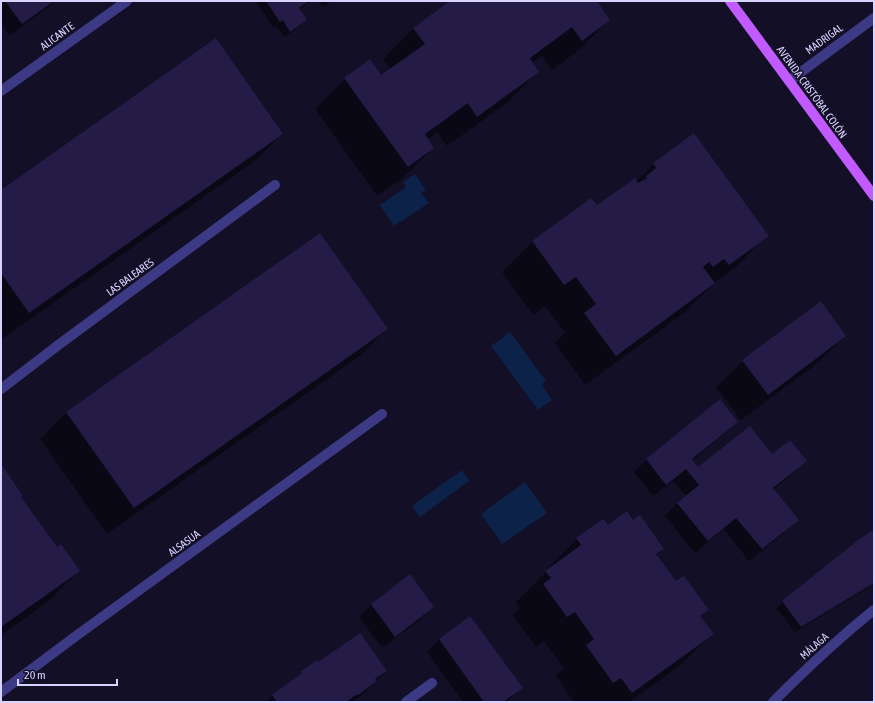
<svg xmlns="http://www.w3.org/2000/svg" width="875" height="703" font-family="'Asap Condensed',sans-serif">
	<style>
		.water { fill: #0c2248 }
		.shadow { fill: #0007 }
		.building { fill: #241b47 }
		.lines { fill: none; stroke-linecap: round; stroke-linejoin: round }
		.minor { stroke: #3d3a85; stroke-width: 10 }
		.tertiary { stroke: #3d3a85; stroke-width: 10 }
		.primary { stroke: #c25bff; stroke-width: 10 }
		.labels { text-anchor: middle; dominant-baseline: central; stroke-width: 3; stroke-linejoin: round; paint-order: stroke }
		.street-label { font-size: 11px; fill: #d9d4ff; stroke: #130f26 }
	</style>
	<rect width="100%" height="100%" fill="#130f26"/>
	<g class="water">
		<path d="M 415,174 L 426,190 L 421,193 L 429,203 L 394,226 L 380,205 L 406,187 L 403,182 Z"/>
		<path d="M 510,332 L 546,381 L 542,385 L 552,400 L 538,410 L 491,346 Z"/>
		<path d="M 462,470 L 469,481 L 420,517 L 412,506 Z"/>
		<path d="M 525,482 L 547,513 L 502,544 L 481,514 Z"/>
	</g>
	<g class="shadow">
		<path d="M 1,1 L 56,1 L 9,36 L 1,24 Z"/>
		<path d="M 255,1 L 311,1 L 299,9 L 306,20 L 300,26 L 284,37 L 276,26 L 274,28 Z"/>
		<path d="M 318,1 L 331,1 L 323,7 Z"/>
		<path d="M 452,1 L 595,1 L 609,20 L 579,50 L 552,70 L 542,56 L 532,63 L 538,72 L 508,102 L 447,146 L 437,132 L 427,140 L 433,148 L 403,178 L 377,196 L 315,109 L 345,79 L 381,77 L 391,70 L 383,59 L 413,29 Z"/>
		<path d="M 282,134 L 256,160 L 2,339 L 1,337 L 1,191 Z"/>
		<path d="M 654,164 L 767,235 L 737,266 L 714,283 L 684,313 L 585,385 L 555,343 L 565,333 L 545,306 L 533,315 L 502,272 L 532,242 L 591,200 L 596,207 L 636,182 Z"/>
		<path d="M 320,234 L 387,329 L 361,355 L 107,534 L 40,439 L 66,413 Z"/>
		<path d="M 845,336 L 819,362 L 741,420 L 716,387 L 743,361 Z"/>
		<path d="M 720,400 L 737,421 L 724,434 L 692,461 L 698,468 L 772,455 L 805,461 L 793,473 L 773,490 L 797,520 L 785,532 L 749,561 L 724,529 L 695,553 L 665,516 L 677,503 L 686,496 L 673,481 L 653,496 L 634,472 L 647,460 Z"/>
		<path d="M 1,466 L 20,497 L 56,548 L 79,571 L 49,601 L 1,635 Z"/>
		<path d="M 633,521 L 663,549 L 656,555 L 676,583 L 707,610 L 700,617 L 712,634 L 682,664 L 629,702 L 574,702 L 556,676 L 564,668 L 544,641 L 536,647 L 513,615 L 520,608 L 516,602 L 548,570 L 547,569 L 577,539 L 608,526 Z"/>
		<path d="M 874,530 L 874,584 L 795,632 L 776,608 L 783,602 L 858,542 Z"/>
		<path d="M 410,575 L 433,607 L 421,619 L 382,648 L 359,617 L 371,605 Z"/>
		<path d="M 470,618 L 521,688 L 507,702 L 463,702 L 427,652 L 439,640 Z"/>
		<path d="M 316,661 L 318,663 L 386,671 L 363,694 L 352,702 L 266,702 L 272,696 L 292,681 L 301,673 Z"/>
	</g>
	<g class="building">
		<path d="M 5,1 L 54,1 L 22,24 Z"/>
		<path d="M 266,1 L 309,1 L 299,8 L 307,20 L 290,32 L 283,20 L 280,22 Z"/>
		<path d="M 450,1 L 597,1 L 610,20 L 582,41 L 572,27 L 530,58 L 539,72 L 477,117 L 468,103 L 425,134 L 434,148 L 408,167 L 344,78 L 370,59 L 381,75 L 425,44 L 413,28 Z"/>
		<path d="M 216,38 L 283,134 L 29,313 L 1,273 L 1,190 Z"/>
		<path d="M 694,133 L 769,236 L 729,265 L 724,259 L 713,267 L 709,262 L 703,267 L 715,283 L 616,356 L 584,313 L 596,304 L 576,277 L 564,285 L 532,241 L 591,198 L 597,205 L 635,178 L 638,183 L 647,178 L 646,176 L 656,168 L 653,163 Z"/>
		<path d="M 320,233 L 388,329 L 134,508 L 66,412 Z"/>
		<path d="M 821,301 L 846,336 L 768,395 L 742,360 Z"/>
		<path d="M 720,399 L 738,422 L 692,459 L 698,467 L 750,426 L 772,454 L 790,440 L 807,461 L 773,488 L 799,520 L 762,549 L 736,518 L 708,541 L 677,503 L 699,485 L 686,469 L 666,485 L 646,459 Z"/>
		<path d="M 1,464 L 23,496 L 21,497 L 57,547 L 61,544 L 80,571 L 1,627 Z"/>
		<path d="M 627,511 L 633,520 L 640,515 L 664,549 L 656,554 L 676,581 L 684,576 L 709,610 L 700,616 L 714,634 L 632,693 L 621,678 L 613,683 L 586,645 L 594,639 L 575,612 L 567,617 L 543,584 L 551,578 L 545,571 L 581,545 L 576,538 L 603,519 L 608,525 Z"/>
		<path d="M 874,529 L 874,583 L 801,627 L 782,601 L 857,541 Z"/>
		<path d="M 410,574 L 434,607 L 395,637 L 371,604 Z"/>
		<path d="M 470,616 L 523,688 L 503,702 L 484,702 L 439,639 Z"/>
		<path d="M 360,633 L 387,671 L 375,679 L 377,681 L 358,695 L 357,694 L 346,702 L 277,702 L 272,695 L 302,673 L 300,672 L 317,660 L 318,662 Z"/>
	</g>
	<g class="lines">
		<g class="minor">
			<path d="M 789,81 L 874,18"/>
			<path d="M 1,91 L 127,1"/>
			<path d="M 1,389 L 61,343 L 275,185"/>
			<path d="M 1,692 L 76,636 L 382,414"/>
			<path d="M 406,702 L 432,683"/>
		</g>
		<path class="tertiary" d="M 773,702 C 805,670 838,639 874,610"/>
		<path class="primary" d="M 730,1 L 874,196"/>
	</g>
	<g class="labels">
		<g class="street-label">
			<text transform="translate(57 36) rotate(-36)">ALICANTE</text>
			<text transform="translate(824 39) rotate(-36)">MADRIGAL</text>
			<text transform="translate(812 92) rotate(54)">AVENIDA CRISTÓBAL COLÓN</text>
			<text transform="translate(130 277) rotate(-36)">LAS BALEARES</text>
			<text transform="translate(184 543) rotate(-36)">ALSASUA</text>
			<text transform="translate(814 646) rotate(-42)">MÁLAGA</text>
		</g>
	</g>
	<rect width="875" height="703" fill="none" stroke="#d9d4ff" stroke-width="4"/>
	<path d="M18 679v6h99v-6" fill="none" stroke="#d9d4ff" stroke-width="2"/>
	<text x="24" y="679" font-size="12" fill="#d9d4ff" stroke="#130f26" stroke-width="3" paint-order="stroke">20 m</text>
</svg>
